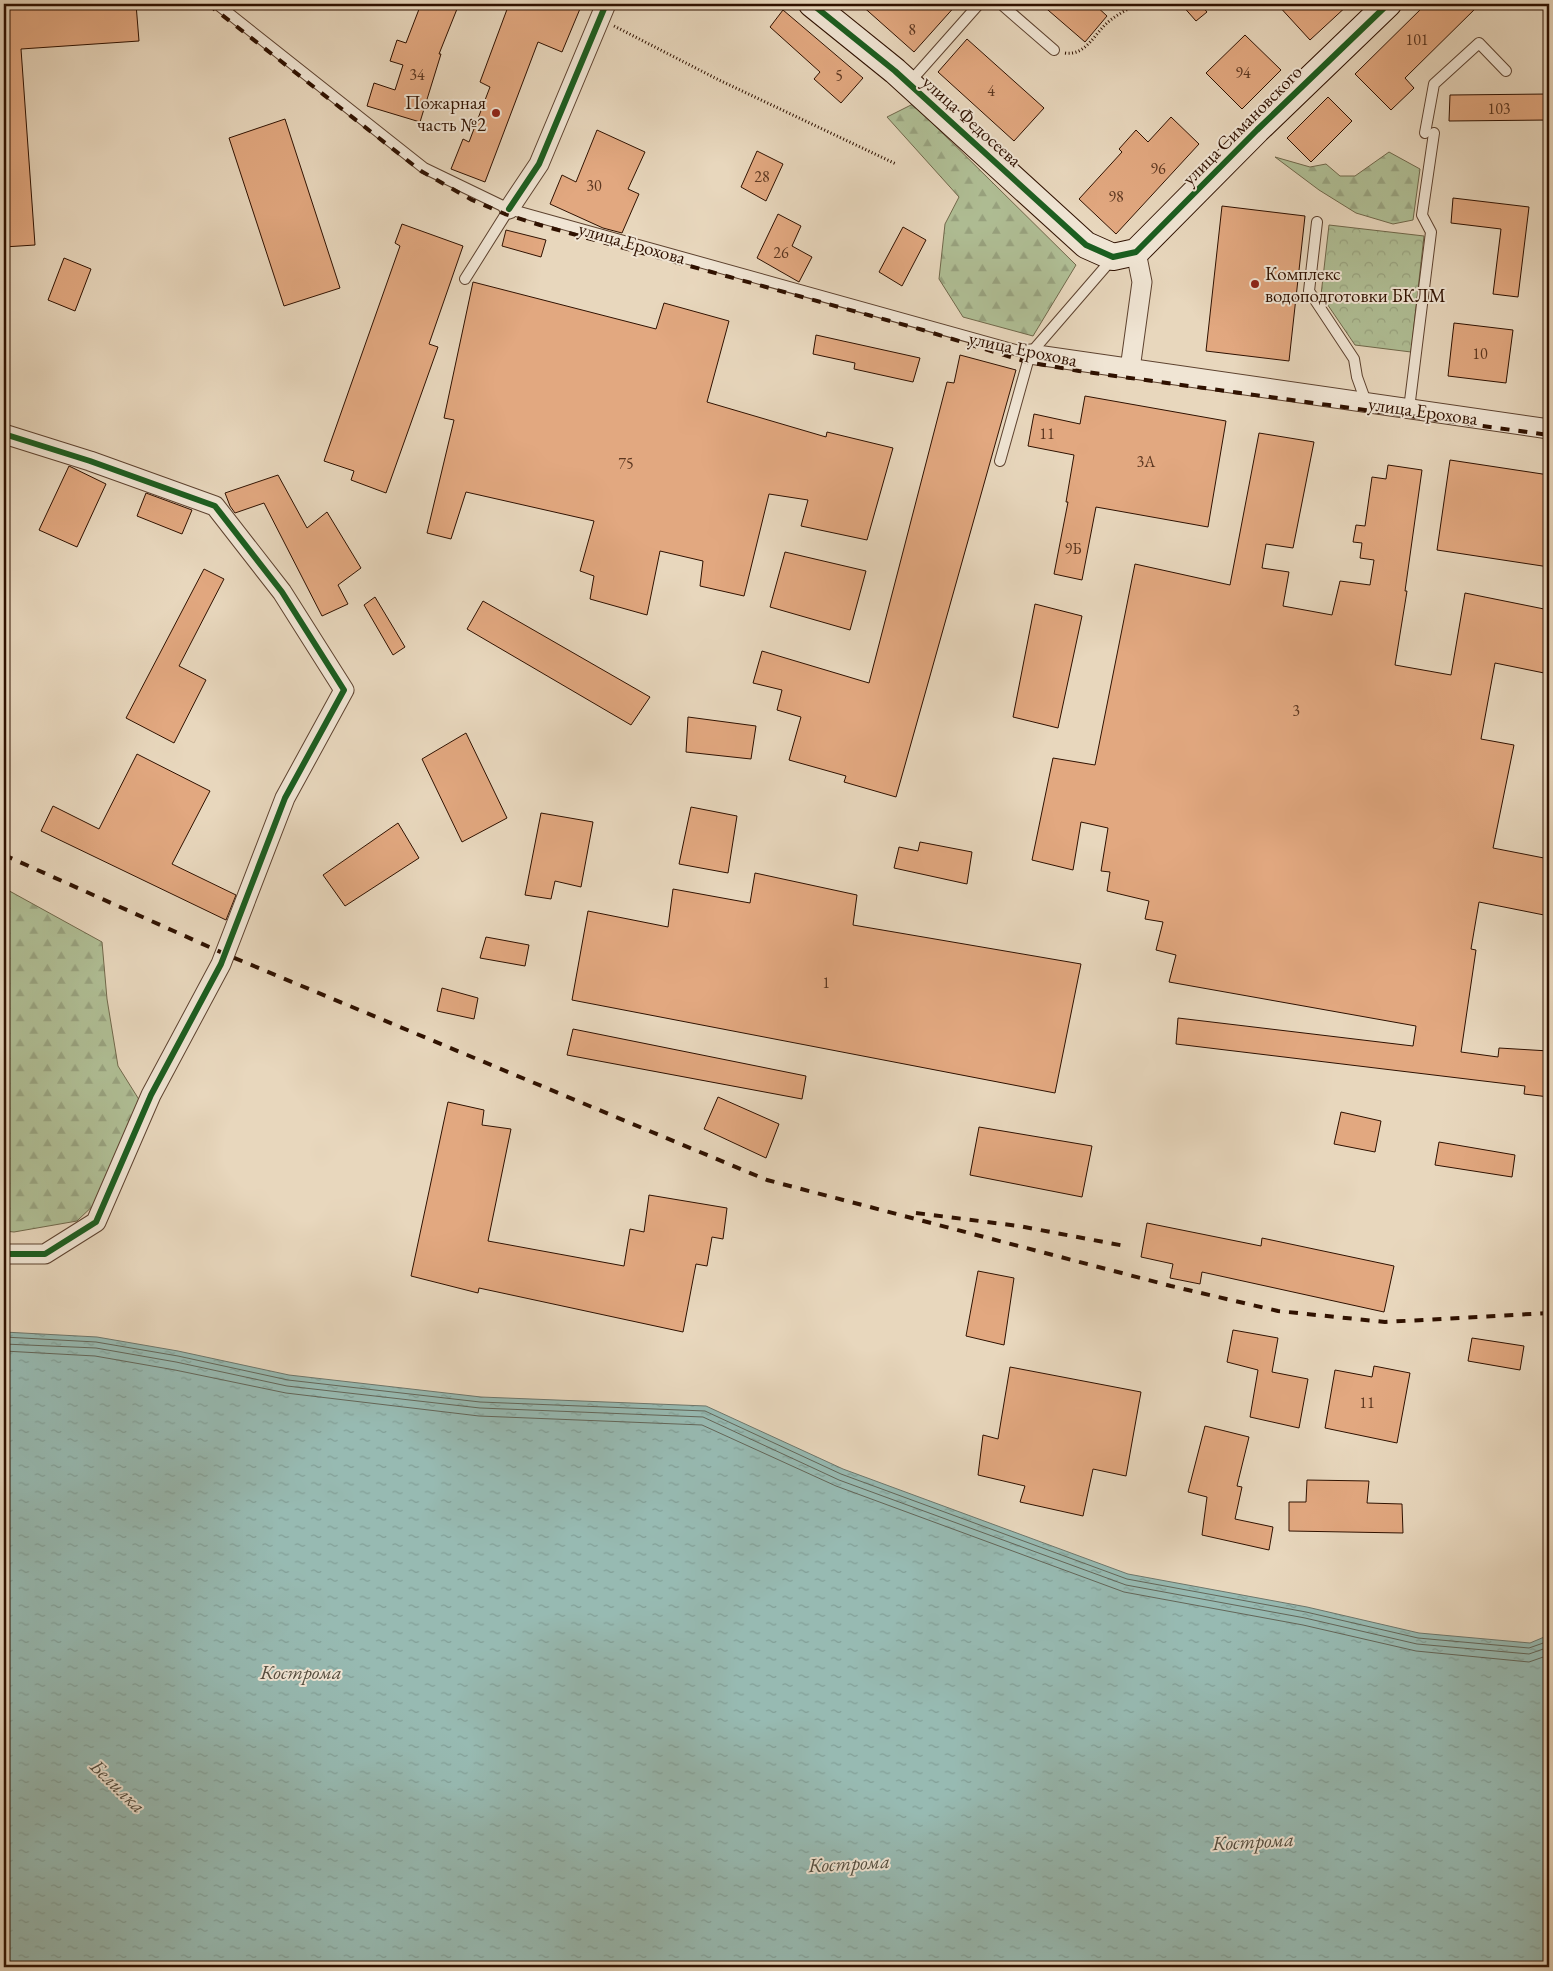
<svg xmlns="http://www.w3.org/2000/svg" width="1553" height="1971" font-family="'EB Garamond',serif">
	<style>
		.forest { fill: url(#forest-firs); stroke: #70684b }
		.park { fill: url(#park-crowns); stroke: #70684b }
		.water { fill: url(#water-ripples); stroke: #6d766b }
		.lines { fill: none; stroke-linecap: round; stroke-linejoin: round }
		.shore { stroke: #636659; stroke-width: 1 }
		.building { fill: #e2a880; stroke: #2f1100 }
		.lane-casing { stroke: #5d422f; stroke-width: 12 }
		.street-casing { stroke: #5d422f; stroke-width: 21 }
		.secondary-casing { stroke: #2f1100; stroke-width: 28 }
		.path { stroke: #2f1100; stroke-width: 3; stroke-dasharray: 1 2.5; stroke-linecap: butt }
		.lane { stroke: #f0e5d4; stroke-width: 10 }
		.street { stroke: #f0e5d4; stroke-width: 19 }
		.secondary { stroke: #f0e5d4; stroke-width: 26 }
		.rail { stroke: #2f1100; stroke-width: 4; stroke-dasharray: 9 9; stroke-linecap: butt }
		.cycleway-casing { stroke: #f0e5d4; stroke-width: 9 }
		.cycleway { stroke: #1b5e20; stroke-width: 6 }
		.poi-dot { fill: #8f2418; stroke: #f0e5d4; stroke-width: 2 }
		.labels { text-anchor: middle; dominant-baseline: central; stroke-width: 4; stroke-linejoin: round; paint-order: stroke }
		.number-label { font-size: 16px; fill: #5c3720 }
		.poi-label { font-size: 19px; fill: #2f1100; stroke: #f0e5d4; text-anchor: end }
		.street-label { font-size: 19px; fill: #2f1100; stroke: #f0e5d4 }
		.water-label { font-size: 20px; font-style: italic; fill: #534c3e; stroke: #f0e5d4 }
	</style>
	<defs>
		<pattern id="forest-firs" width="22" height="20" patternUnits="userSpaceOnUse" patternTransform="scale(1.25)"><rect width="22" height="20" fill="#b0bf96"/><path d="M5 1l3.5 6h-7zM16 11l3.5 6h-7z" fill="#98a380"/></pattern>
		<pattern id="park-crowns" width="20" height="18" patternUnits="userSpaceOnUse" patternTransform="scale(1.25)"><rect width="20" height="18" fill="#b0bf96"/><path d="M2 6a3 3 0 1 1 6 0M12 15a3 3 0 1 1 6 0" fill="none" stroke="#98a380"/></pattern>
		<pattern id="water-ripples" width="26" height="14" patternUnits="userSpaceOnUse" patternTransform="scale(1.25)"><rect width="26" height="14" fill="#97bab2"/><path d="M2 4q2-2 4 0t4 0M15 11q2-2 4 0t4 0" fill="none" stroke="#829f97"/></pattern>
	</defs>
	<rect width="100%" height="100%" fill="#e8d7bd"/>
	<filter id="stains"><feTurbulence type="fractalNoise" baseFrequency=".004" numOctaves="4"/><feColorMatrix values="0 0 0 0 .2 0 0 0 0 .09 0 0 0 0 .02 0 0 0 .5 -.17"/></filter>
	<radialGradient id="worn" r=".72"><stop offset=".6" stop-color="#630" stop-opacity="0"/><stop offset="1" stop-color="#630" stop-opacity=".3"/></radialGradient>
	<g class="forest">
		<path d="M 913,104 L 1076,265 L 1033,336 L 963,317 L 939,279 L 945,224 L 959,197 L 887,117 Z"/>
		<path d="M 1389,152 L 1420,169 L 1413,220 L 1393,224 L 1356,213 L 1319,190 L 1275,157 L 1310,167 L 1326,164 L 1340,176 L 1355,176 Z"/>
		<path d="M 4,888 L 102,942 L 107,999 L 118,1066 L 143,1106 L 122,1178 L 77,1221 L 14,1232 L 4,1231 Z"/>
	</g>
	<path class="park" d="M 1329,225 L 1424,236 L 1411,352 L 1355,345 L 1321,295 Z"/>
	<path class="water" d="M 4,1332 L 97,1337 L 178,1351 L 289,1375 L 481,1397 L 706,1406 L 843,1469 L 1128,1574 L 1307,1607 L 1419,1633 L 1530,1643 L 1549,1635 L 1549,1967 L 4,1967 Z"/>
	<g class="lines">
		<g class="shore">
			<path d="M 4,1337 L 96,1342 L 178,1356 L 288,1380 L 480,1402 L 705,1411 L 841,1474 L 1127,1579 L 1306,1612 L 1418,1638 L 1529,1648 L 1549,1641"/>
			<path d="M 4,1344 L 96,1348 L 176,1362 L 287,1386 L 480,1408 L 703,1417 L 839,1480 L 1126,1585 L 1305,1618 L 1417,1644 L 1529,1654 L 1549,1647"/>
			<path d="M 4,1351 L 95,1356 L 175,1370 L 286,1393 L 479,1416 L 702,1425 L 836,1486 L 1124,1592 L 1303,1625 L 1416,1651 L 1529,1662 L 1549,1655"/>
		</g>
	</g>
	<g class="building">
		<path d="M 4,4 L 136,4 L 139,41 L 21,49 L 35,245 L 4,247 Z"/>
		<path d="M 421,4 L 459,4 L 439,54 L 441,54 L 420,122 L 367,106 L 374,83 L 395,90 L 403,65 L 390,61 L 397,40 L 406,43 Z"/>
		<path d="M 509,4 L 582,4 L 562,52 L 538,42 L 485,182 L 451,169 L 463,139 L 469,142 L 490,87 L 480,82 Z"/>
		<path d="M 860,4 L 957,4 L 914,52 Z"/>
		<path d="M 1041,4 L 1094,4 L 1107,16 L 1085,42 Z"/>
		<path d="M 1181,4 L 1200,4 L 1207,12 L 1196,21 Z"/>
		<path d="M 1277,4 L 1349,4 L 1310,40 Z"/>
		<path d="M 1426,4 L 1480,4 L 1405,78 L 1414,88 L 1391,110 L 1355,74 Z"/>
		<path d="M 783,10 L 863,78 L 841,103 L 814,79 L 820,72 L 770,27 Z"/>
		<path d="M 1245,35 L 1281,70 L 1242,109 L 1206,73 Z"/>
		<path d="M 967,39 L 1044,108 L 1014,141 L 938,72 Z"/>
		<path d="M 1549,94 L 1549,120 L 1449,121 L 1450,95 Z"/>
		<path d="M 1328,97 L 1352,121 L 1311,162 L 1287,138 Z"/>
		<path d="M 1171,117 L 1199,144 L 1116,234 L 1079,199 L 1122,152 L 1119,149 L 1136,130 L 1148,142 Z"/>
		<path d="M 285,119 L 340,288 L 284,306 L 229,138 Z"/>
		<path d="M 597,130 L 645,152 L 628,189 L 639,194 L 622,233 L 603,228 L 550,204 L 562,175 L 576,182 Z"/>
		<path d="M 757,151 L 783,164 L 766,201 L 741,187 Z"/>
		<path d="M 1453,198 L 1529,207 L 1518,297 L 1493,294 L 1501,229 L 1451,223 Z"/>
		<path d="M 1222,206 L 1305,216 L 1289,361 L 1206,351 Z"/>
		<path d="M 778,214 L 801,226 L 792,246 L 812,257 L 799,282 L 757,258 Z"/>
		<path d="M 402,224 L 463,246 L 429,344 L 438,347 L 386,493 L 351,480 L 354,471 L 324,461 L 400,246 L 395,243 Z"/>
		<path d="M 903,227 L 926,240 L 902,286 L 879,272 Z"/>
		<path d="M 506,230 L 546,240 L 541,257 L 502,246 Z"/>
		<path d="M 64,258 L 91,269 L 75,311 L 48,300 Z"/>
		<path d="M 473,282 L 656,329 L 664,303 L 729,321 L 707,402 L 826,437 L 827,432 L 893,448 L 867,540 L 801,526 L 808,500 L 769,494 L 744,596 L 700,586 L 703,561 L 660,551 L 647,615 L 590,599 L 594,576 L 580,571 L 594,521 L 466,492 L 451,539 L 427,533 L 454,420 L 444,418 Z"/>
		<path d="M 1454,323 L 1513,330 L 1506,383 L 1448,376 Z"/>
		<path d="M 816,335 L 920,358 L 913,382 L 854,369 L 855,363 L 813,354 Z"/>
		<path d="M 960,355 L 1016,370 L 896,797 L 844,782 L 846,776 L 789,760 L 801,717 L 777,710 L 782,690 L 753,683 L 762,651 L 869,683 L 947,382 L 954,383 Z"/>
		<path d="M 1085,396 L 1226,421 L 1208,527 L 1096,507 L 1082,580 L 1054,574 L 1068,502 L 1066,502 L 1074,455 L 1028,446 L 1034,414 L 1080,424 Z"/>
		<path d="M 1259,433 L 1314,442 L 1293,548 L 1266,544 L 1262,568 L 1289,572 L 1283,606 L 1332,615 L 1340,581 L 1370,585 L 1374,560 L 1360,558 L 1362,543 L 1353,542 L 1356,525 L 1365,526 L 1372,477 L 1386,479 L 1388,465 L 1422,470 L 1405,591 L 1407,591 L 1395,665 L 1451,675 L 1465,593 L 1549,610 L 1549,674 L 1495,663 L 1481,739 L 1514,745 L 1493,848 L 1549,859 L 1549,916 L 1479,902 L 1471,949 L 1476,950 L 1461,1052 L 1498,1057 L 1499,1048 L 1549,1051 L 1549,1097 L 1524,1094 L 1525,1086 L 1176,1044 L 1178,1018 L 1413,1046 L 1416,1026 L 1169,982 L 1176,955 L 1156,950 L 1163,922 L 1145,919 L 1149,901 L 1107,891 L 1110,872 L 1101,871 L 1108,828 L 1081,822 L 1073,870 L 1032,860 L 1053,758 L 1095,765 L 1135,564 L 1230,585 Z"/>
		<path d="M 1450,460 L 1549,475 L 1549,567 L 1437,550 Z"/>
		<path d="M 69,466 L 106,484 L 77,547 L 39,530 Z"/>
		<path d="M 278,475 L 307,528 L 327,512 L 361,568 L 338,585 L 348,604 L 322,616 L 264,503 L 235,513 L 230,506 L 225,493 Z"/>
		<path d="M 146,493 L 192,510 L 182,534 L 137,516 Z"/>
		<path d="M 785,552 L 866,571 L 850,630 L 770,607 Z"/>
		<path d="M 204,569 L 224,579 L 179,666 L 206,680 L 174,743 L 126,718 Z"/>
		<path d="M 375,597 L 405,647 L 393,655 L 364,605 Z"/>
		<path d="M 483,601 L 650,697 L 631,725 L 467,629 Z"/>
		<path d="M 1035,604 L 1082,616 L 1058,728 L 1013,717 Z"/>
		<path d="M 688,717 L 756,726 L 751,759 L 686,752 Z"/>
		<path d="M 466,733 L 507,818 L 462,842 L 422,759 Z"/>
		<path d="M 137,754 L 210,791 L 172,864 L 236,895 L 226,920 L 41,831 L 53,806 L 99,829 Z"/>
		<path d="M 691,807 L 737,816 L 728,873 L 679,864 Z"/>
		<path d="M 541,813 L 593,822 L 581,887 L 555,881 L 551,899 L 525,895 Z"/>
		<path d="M 398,823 L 419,858 L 345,906 L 323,875 Z"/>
		<path d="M 920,842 L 972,852 L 967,884 L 894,868 L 899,847 L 918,851 Z"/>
		<path d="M 755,873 L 857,895 L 853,925 L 1081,964 L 1055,1093 L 572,1000 L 588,911 L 668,927 L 673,889 L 750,903 Z"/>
		<path d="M 486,937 L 529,945 L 525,966 L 480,958 Z"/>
		<path d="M 442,988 L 478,998 L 474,1019 L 437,1011 Z"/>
		<path d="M 573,1029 L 806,1076 L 802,1099 L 567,1055 Z"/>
		<path d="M 718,1097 L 779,1124 L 766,1158 L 704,1129 Z"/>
		<path d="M 448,1102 L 484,1110 L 482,1125 L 511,1129 L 488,1241 L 624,1266 L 630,1229 L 644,1232 L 649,1195 L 727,1208 L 723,1239 L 712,1237 L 707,1266 L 696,1264 L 683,1332 L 479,1288 L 478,1293 L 411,1276 Z"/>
		<path d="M 1341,1112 L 1381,1121 L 1375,1152 L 1334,1144 Z"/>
		<path d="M 979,1127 L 1092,1146 L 1082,1197 L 970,1175 Z"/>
		<path d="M 1439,1142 L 1515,1155 L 1512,1177 L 1435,1165 Z"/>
		<path d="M 1147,1223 L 1261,1246 L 1262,1238 L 1394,1266 L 1384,1312 L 1202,1272 L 1200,1284 L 1170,1278 L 1173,1264 L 1141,1257 Z"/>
		<path d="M 978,1271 L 1014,1278 L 1004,1345 L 966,1336 Z"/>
		<path d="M 1233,1330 L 1278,1338 L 1272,1372 L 1308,1379 L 1299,1428 L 1250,1417 L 1258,1370 L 1227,1362 Z"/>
		<path d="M 1472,1338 L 1524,1346 L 1520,1370 L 1468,1361 Z"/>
		<path d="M 1374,1366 L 1410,1373 L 1397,1443 L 1325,1428 L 1335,1370 L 1372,1377 Z"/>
		<path d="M 1010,1367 L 1141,1392 L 1126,1476 L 1093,1469 L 1083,1516 L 1020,1502 L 1025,1486 L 978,1475 L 983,1435 L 998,1439 Z"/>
		<path d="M 1205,1426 L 1249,1437 L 1237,1486 L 1242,1487 L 1235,1519 L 1273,1527 L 1269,1550 L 1202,1535 L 1207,1497 L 1188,1492 Z"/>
		<path d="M 1307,1480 L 1369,1481 L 1367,1503 L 1402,1504 L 1403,1533 L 1289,1531 L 1289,1502 L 1306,1502 Z"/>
	</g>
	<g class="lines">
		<defs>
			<g id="lane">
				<path d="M 217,4 L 424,168 L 509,209 L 1030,354"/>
				<path d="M 1001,4 L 1054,50"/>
				<path d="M 909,83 L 979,4"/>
				<path d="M 1425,133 L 1434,84 L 1479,43 L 1506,71"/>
				<path d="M 1317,222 L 1309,291 L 1354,359 L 1357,377 L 1366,402"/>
				<path d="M 465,279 L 509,209"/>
				<path d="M 1409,409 L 1431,232 L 1422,215 L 1434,133"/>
				<path d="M 1000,461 L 1030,354 L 1113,258"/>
			</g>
			<g id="street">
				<path d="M 509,209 L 539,164 L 606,4"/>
				<path d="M 1030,354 L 1549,429"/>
				<path d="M 1130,369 L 1142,282 L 1136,252"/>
				<path d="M 4,434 L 90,461 L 215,506 L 282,592 L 344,690 L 285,798 L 221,964 L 151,1095 L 96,1222 L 45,1254 L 4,1254"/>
			</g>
			<path id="secondary" d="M 812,4 L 895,71 L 1086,245 L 1113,257 L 1136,252 L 1257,130 L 1388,4"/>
		</defs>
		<use href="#lane" class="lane-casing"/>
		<use href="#street" class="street-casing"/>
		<use href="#secondary" class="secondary-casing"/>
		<g class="path">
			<path d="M 614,26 L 719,80 L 896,164"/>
			<path d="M 1065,53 C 1085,56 1094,35 1106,24 C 1114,16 1127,10 1136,4"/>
		</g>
		<use href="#lane" class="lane"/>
		<use href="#street" class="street"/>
		<use href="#secondary" class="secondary"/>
		<g class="rail">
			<path d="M 208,4 L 421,171 L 472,200 L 505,214 L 540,225 L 923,330 L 1027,362 L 1079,371 L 1549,435"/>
			<path d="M 4,855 L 225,954 L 767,1180 L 1171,1286 L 1278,1311 L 1385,1322 L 1549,1313"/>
			<path d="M 916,1213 L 1019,1226 L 1125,1246"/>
		</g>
		<defs>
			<g id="cycleway">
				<path d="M 812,4 L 895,71 L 1086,245 L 1113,257 L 1136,252 L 1257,130 L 1388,4"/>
				<path d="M 509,209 L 539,164 L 606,4"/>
				<path d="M 4,434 L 90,461 L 215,506 L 282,592 L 344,690 L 285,798 L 221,964 L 151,1095 L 96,1222 L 45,1254 L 4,1254"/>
			</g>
		</defs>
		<use href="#cycleway" class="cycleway-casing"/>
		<use href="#cycleway" class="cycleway"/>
	</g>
	<g class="poi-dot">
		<circle cx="496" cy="113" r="5"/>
		<circle cx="1255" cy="284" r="5"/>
	</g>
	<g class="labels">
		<g class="number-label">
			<text x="912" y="29">8</text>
			<text x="1417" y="39">101</text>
			<text x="1243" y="72">94</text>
			<text x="417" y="74">34</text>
			<text x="839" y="75">5</text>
			<text x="991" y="90">4</text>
			<text x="1499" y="108">103</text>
			<text x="1158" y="168">96</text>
			<text x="762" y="176">28</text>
			<text x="594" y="185">30</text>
			<text x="1116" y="196">98</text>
			<text x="781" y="252">26</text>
			<text x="1480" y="353">10</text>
			<text x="1047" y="433">11</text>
			<text x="1146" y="461">3А</text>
			<text x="626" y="463">75</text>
			<text x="1073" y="548">9Б</text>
			<text x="1296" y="710">3</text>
			<text x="826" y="982">1</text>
			<text x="1367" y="1402">11</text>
		</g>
		<g class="poi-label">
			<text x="486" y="102">Пожарная<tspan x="486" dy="22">часть №2</tspan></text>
			<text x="1265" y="273" text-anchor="start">Комплекс<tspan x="1265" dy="22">водоподготовки БКЛМ</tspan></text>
		</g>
		<g class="street-label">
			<text transform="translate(972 121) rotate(42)">улица Федосеева</text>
			<text transform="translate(1242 125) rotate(-45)">улица Симановского</text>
			<text transform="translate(632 243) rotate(16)">улица Ерохова</text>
			<text transform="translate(1023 349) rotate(12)">улица Ерохова</text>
			<text transform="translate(1423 411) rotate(8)">улица Ерохова</text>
		</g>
		<g class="water-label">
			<text x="301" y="1672">Кострома</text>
			<text transform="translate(118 1786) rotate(44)">Белилка</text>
			<text transform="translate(1253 1841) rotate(-3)">Кострома</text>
			<text transform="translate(849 1863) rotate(-3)">Кострома</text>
		</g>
	</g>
	<rect width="1553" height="1971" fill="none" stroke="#e8d7bd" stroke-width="20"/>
	<rect x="5" y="5" width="1543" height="1961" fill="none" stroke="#2f1100" stroke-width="2.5"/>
	<rect x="10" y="10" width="1533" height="1951" fill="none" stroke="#2f1100"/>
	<rect width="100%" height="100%" filter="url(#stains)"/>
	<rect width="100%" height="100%" fill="url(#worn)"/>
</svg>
